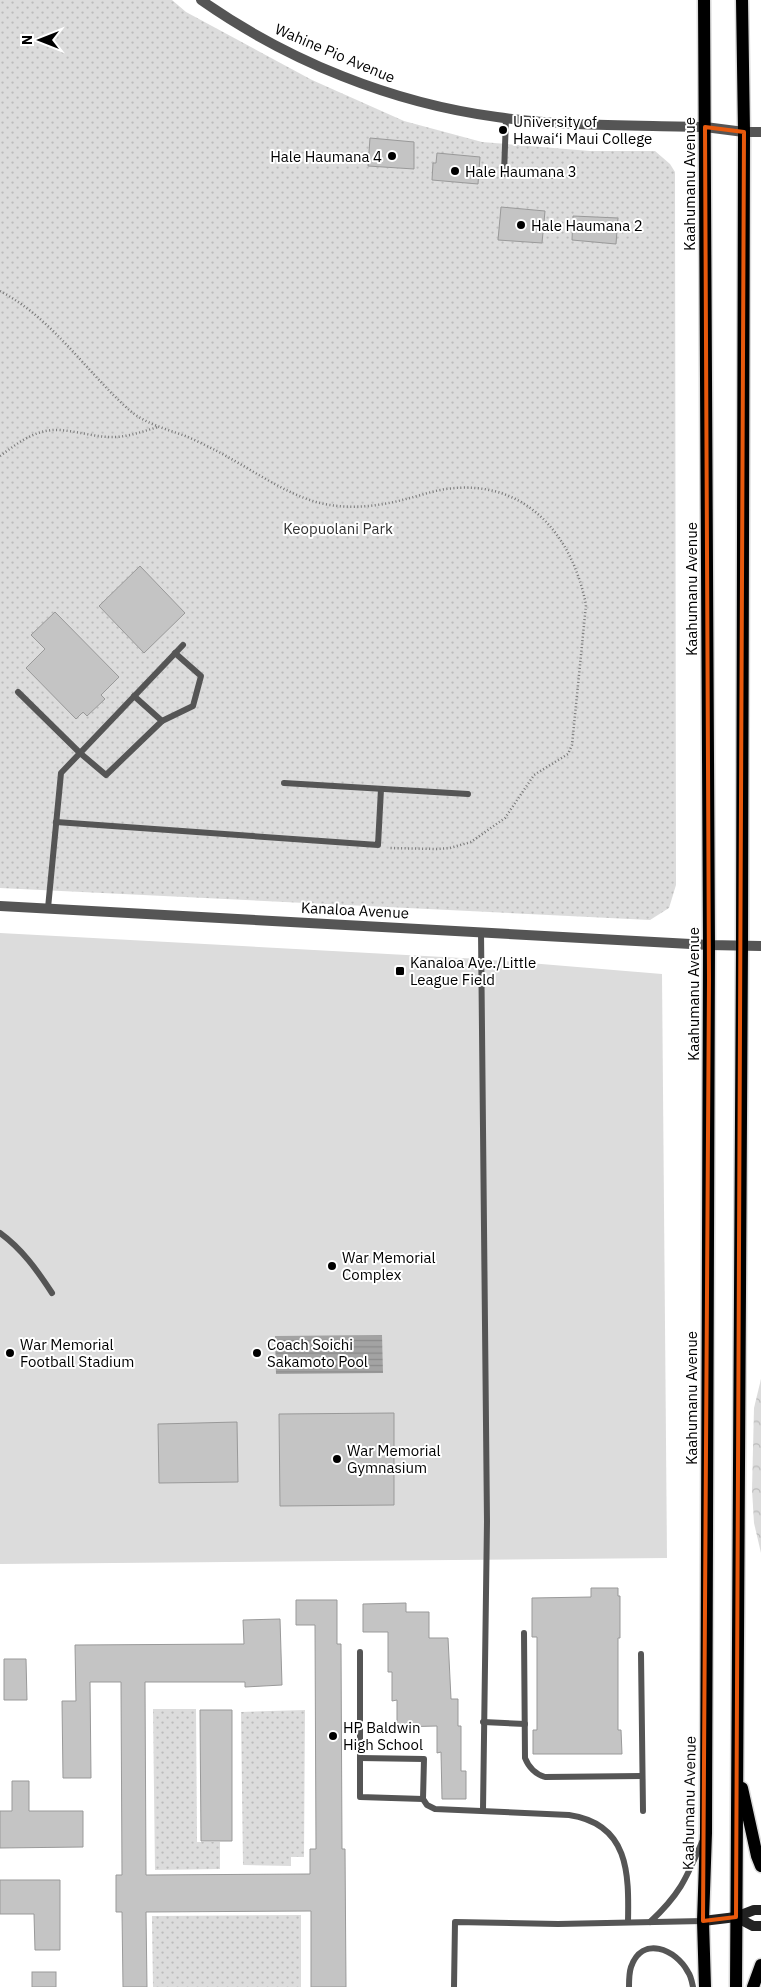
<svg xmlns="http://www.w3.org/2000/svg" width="761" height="1987" font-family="'IBM Plex Sans',sans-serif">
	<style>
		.grass { fill: #dcdcdc }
		.forest { fill: url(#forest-crowns) }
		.park { fill: url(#park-dots) }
		.water { fill: url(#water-rules) }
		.building { fill: #c4c4c4; stroke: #999 }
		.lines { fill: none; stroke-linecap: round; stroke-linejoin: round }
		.primary-casing { stroke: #dbdbdb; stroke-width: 15 }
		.path { stroke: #777; stroke-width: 2.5; stroke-dasharray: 1 2.5; stroke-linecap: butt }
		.service { stroke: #555; stroke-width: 6 }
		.minor { stroke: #555; stroke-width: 10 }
		.tertiary { stroke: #555; stroke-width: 10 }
		.secondary { stroke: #222; stroke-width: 10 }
		.primary { stroke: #000; stroke-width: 12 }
		.marked { fill: none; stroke: #e8590c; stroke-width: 4; stroke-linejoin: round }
		.poi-dot { fill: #000; stroke: #fff; stroke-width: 2 }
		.labels { text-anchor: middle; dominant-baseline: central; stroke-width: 4; stroke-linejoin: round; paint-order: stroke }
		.street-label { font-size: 15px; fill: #000; stroke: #fff }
		.poi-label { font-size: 15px; fill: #000; stroke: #fff; text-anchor: start }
		.park-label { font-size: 15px; fill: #333; stroke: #fff }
	</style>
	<defs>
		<pattern id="forest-crowns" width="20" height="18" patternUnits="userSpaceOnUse" patternTransform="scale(1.25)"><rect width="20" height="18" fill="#dcdcdc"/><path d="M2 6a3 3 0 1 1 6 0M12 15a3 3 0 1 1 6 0" fill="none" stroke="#bbb"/></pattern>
		<pattern id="park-dots" width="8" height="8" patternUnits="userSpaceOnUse" patternTransform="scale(1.25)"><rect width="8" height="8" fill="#dcdcdc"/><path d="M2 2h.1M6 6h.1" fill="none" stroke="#bbb" stroke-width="1.8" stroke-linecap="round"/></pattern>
		<pattern id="water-rules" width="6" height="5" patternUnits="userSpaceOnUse" patternTransform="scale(1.25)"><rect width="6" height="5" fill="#a3a3a3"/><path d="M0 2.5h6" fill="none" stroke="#8b8b8b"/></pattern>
	</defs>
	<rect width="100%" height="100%" fill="#fff"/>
	<path class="grass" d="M 0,933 L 480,959 L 662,974 L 667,1558 L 0,1564 Z"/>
	<path class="forest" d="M 761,1379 L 761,1553 L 754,1523 L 752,1490 L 754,1408 Z"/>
	<g class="park">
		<path d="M 0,0 L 172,0 L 186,12 L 312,80 L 404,121 L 482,142 L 590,151 L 655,151 L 670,164 L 675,172 L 676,885 L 669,908 L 650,920 L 0,888 Z"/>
		<path d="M 153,1709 L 196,1709 L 197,1842 L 220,1842 L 220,1869 L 155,1870 Z"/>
		<path d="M 305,1710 L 304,1857 L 291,1857 L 291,1866 L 243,1865 L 241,1712 Z"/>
		<path d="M 301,1915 L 301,1987 L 153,1987 L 152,1916 Z"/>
	</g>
	<path class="water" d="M 382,1335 L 383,1373 L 276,1374 L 275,1336 Z"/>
	<g class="building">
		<path d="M 370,138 L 414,142 L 414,169 L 368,166 Z"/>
		<path d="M 437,153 L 480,157 L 478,184 L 432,180 L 433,163 L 436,163 Z"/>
		<path d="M 501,207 L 545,211 L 542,243 L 498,240 Z"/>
		<path d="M 573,216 L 618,218 L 616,244 L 572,240 Z"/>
		<path d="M 140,566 L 185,613 L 144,653 L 99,606 Z"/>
		<path d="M 55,612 L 119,677 L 101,695 L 105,699 L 87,716 L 83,712 L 76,719 L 26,668 L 45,649 L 31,635 Z"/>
		<path d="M 394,1413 L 394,1505 L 280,1506 L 279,1414 Z"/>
		<path d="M 237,1422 L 238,1482 L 159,1483 L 158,1424 Z"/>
		<path d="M 591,1588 L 618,1588 L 618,1596 L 620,1596 L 620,1638 L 618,1638 L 618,1730 L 621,1730 L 622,1754 L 533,1754 L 533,1730 L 537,1730 L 537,1637 L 532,1637 L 532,1598 L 591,1597 Z"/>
		<path d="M 296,1600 L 337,1600 L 337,1644 L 341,1644 L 342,1849 L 345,1849 L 346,1987 L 311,1987 L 311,1911 L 146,1912 L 147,1987 L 123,1987 L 122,1912 L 116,1912 L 116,1875 L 122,1875 L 121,1682 L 90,1682 L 91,1778 L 63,1778 L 62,1701 L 76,1701 L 75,1645 L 244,1644 L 243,1620 L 280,1619 L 282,1685 L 245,1687 L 245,1682 L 145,1682 L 146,1875 L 310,1874 L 310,1849 L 316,1849 L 315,1625 L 296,1625 Z"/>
		<path d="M 406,1603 L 406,1612 L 429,1612 L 429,1638 L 448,1638 L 451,1699 L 458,1699 L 458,1726 L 461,1726 L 461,1771 L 466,1771 L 466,1799 L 442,1799 L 441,1752 L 437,1753 L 437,1726 L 397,1727 L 397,1700 L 392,1701 L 392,1672 L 388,1672 L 388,1632 L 363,1632 L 363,1604 Z"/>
		<path d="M 4,1659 L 26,1659 L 27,1700 L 4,1700 Z"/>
		<path d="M 200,1710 L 232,1710 L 232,1841 L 201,1841 Z"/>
		<path d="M 12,1781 L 29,1781 L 29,1811 L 83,1811 L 83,1847 L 0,1848 L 0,1811 L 12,1811 Z"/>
		<path d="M 0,1880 L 60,1880 L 60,1950 L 35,1950 L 34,1914 L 0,1914 Z"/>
		<rect x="32" y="1972" width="24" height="15"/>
	</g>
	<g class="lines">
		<defs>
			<g id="primary">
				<path d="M 704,0 L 709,945 L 706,1833 L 703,1921 L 705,1987"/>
				<path d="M 742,1788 L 757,1856 L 761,1866"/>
				<path d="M 736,1987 L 742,946 L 744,132 L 742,0"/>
				<path d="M 753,1987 L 761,1965"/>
			</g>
		</defs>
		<use href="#primary" class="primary-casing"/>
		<g class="path">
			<path d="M 0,291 C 53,319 84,369 127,408 C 144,424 167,429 188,437 C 197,441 207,446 215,450 C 248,467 282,492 316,502 C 345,510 377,507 406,499 C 419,496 432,491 446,489 C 524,478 572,533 586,605 L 572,745 L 568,754 L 534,775 L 505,818 L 471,842 L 450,848 L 437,849 L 389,848"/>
			<path d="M 0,456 C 18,443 35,429 59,430 C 78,431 97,438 116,437 C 131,436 144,431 158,427"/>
		</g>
		<g class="service">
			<path d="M 506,118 L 504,174 L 552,176"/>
			<path d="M 18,692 L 80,753 L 106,775 L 162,721 L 134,696"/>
			<path d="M 162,721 L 193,706 L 201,676 L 175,653"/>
			<path d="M 284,783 L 468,794"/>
			<path d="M 56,822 L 378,845 L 381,789"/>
			<path d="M 48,908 L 61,773 L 183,645"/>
			<path d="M 481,932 L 487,1521 L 483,1810"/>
			<path d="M 0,1233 C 22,1249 37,1270 52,1293"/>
			<path d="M 524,1633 L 525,1758 C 529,1768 535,1774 545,1777 L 642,1776"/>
			<path d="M 360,1652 L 360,1797 L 423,1799"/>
			<path d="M 641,1654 L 643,1811"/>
			<path d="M 483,1722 L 525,1724"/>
			<path d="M 360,1758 L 424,1759 L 423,1799 L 427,1805 L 435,1809 L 569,1815 C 629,1824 629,1873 628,1922"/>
			<path d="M 650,1922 C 680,1894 686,1879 702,1842"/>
			<path d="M 454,1987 L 455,1922 L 558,1924 L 703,1921"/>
			<path d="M 629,1987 C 629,1981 629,1973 631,1967 C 642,1935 676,1949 688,1972 C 691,1976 692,1982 693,1987"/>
		</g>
		<g class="minor">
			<path d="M 201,0 C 288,61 392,103 497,117 C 566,127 636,125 705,127"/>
			<path d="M 0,906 L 709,945 L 761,946"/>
		</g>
		<path class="tertiary" d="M 705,127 L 744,132 L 761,132"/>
		<g class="secondary">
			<path d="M 736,1917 L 753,1926 L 761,1926"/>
			<path d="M 703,1921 L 736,1917 L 754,1910 L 761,1910"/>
		</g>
		<use href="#primary" class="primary"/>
	</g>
	<path class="marked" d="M 705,127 L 744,132 L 736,1917 L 703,1921 L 709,979 Z"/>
	<g class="poi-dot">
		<circle cx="503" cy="130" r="5"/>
		<circle cx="392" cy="156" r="5"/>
		<circle cx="455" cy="171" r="5"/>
		<circle cx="521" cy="225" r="5"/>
		<rect x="395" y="966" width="10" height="10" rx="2.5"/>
		<circle cx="332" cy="1266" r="5"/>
		<circle cx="10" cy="1353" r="5"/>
		<circle cx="257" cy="1353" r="5"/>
		<circle cx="337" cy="1459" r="5"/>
		<circle cx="333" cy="1736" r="5"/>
	</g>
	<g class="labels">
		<g class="street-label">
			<text transform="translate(335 53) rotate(23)">Wahine Pio Avenue</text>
			<text transform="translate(689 184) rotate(-90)">Kaahumanu Avenue</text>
			<text transform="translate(691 589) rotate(-90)">Kaahumanu Avenue</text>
			<text transform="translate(355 910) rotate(3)">Kanaloa Avenue</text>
			<text transform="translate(693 994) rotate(-90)">Kaahumanu Avenue</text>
			<text transform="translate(691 1398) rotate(-90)">Kaahumanu Avenue</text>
			<text transform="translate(689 1803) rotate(-89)">Kaahumanu Avenue</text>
		</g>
		<g class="poi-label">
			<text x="513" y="121">University of<tspan x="513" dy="17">Hawai‘i Maui College</tspan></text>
			<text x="382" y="156" text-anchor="end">Hale Haumana 4</text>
			<text x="465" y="171">Hale Haumana 3</text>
			<text x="531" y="225">Hale Haumana 2</text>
			<text x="410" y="962">Kanaloa Ave./Little<tspan x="410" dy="17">League Field</tspan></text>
			<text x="342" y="1257">War Memorial<tspan x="342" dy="17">Complex</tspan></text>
			<text x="20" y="1344">War Memorial<tspan x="20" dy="17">Football Stadium</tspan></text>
			<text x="267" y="1344">Coach Soichi<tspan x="267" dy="17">Sakamoto Pool</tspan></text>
			<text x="347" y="1450">War Memorial<tspan x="347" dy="17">Gymnasium</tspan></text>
			<text x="343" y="1727">HP Baldwin<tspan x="343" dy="17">High School</tspan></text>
		</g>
		<g class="park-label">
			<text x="338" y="528">Keopuolani Park</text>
		</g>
	</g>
	<g transform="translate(40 40) rotate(270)" stroke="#ffffff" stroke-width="4" paint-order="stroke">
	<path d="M0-4L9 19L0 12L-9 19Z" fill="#000000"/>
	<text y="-8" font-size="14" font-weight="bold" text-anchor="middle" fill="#000000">N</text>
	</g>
</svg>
